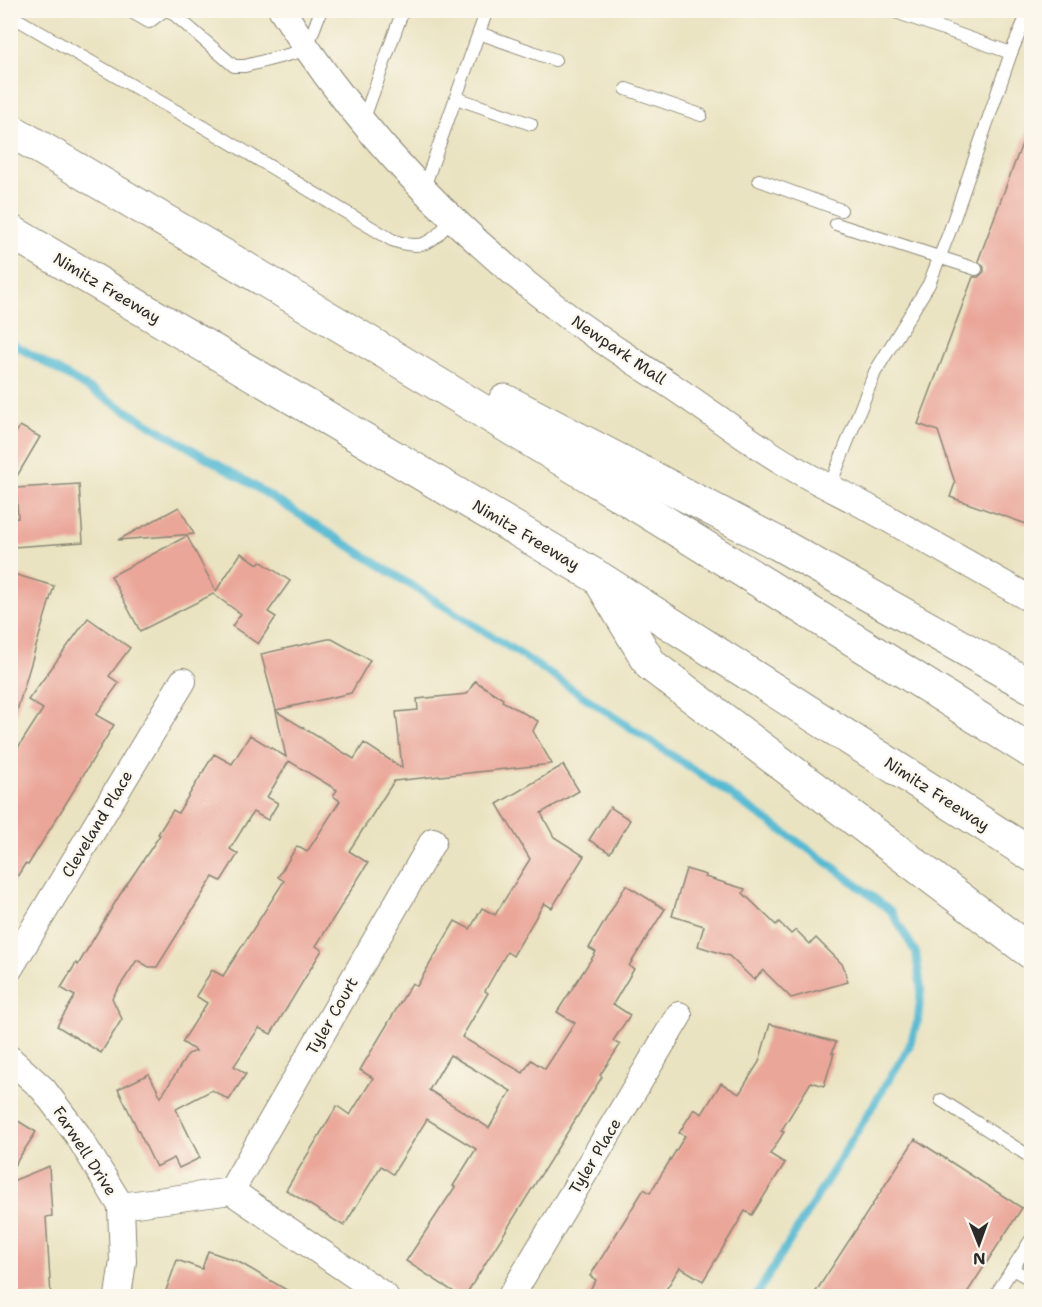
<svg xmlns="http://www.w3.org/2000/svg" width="1042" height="1307" font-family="'Shantell Sans',sans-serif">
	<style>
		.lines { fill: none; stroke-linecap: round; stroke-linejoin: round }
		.stream { stroke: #55bad3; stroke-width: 8 }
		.building { fill: #eaa699; fill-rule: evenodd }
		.lane-casing { stroke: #8a8776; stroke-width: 14 }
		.street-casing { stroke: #8a8776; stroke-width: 28 }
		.highway-casing { stroke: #8a8776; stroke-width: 35 }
		.lane { stroke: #fff; stroke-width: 12 }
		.street { stroke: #fff; stroke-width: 26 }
		.highway { stroke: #fff; stroke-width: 33 }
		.labels { text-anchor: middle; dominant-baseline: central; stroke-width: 4.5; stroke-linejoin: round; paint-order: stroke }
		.street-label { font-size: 16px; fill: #2b2b2b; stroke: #fbf7ec }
	</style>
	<rect width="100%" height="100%" fill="#fbf7ec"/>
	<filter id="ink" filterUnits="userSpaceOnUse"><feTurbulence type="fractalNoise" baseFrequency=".0167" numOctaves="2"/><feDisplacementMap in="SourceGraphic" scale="12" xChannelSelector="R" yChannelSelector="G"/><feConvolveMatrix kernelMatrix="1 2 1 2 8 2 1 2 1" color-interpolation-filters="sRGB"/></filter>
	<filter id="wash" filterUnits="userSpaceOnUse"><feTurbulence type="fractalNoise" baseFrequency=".008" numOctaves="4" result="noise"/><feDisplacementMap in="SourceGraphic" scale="24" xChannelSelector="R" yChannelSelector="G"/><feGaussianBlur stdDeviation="1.35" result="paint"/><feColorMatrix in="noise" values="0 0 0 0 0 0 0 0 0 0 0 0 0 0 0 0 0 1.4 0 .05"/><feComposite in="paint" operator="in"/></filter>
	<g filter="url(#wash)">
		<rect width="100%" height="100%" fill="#eae3c1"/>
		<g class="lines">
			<path class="stream" d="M 10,342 L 251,484 L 520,654 L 715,784 L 824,860 L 891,911 L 916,953 L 921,990 L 918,1020 L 909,1047 L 756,1296"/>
		</g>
		<g id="blocks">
			<g class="building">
				<path d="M 1029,125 L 1032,125 L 1032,526 L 950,497 L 955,483 L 938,431 L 918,424 L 973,277 L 978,277 L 984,272 L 984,267 L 978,261 Z"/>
				<path d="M 20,426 L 40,437 L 10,488 L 10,442 Z"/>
				<path d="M 79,484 L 83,542 L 13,547 L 11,519 L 18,518 L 16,488 Z"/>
				<path d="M 179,507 L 194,534 L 118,540 Z"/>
				<path d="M 187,536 L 216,591 L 241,553 L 258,564 L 260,561 L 290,581 L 268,612 L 276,617 L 258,644 L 232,626 L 241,614 L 213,594 L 140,631 L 111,576 Z"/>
				<path d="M 10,573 L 54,586 L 16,714 L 10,714 Z"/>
				<path d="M 88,618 L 130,648 L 109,676 L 119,683 L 96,715 L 114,725 L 28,865 L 25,864 L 10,888 L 10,760 L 43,709 L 28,700 Z"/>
				<path d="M 328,639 L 332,639 L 370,660 L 351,693 L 276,710 L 261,654 Z"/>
				<path d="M 475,681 L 503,699 L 502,701 L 538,721 L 533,731 L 552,764 L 394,781 L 349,851 L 368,863 L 316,946 L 322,950 L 271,1034 L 259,1028 L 234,1066 L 246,1074 L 229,1100 L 212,1090 L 176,1109 L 200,1158 L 179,1168 L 174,1158 L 156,1167 L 118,1089 L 149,1074 L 161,1097 L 188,1054 L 196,1051 L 182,1042 L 207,1003 L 196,996 L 212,970 L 223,976 L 284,881 L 278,877 L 297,846 L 307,852 L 340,801 L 333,796 L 337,790 L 289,761 L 267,797 L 278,803 L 268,820 L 253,812 L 230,849 L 238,854 L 221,881 L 213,877 L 157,967 L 149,967 L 137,960 L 112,998 L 122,1019 L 101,1053 L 57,1026 L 75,996 L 61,988 L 76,963 L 78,965 L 119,896 L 160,835 L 158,834 L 173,810 L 178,813 L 214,754 L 232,764 L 250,735 L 286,757 L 276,711 L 354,759 L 364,743 L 402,768 L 396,712 L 418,710 L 417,699 L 467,694 Z"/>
				<path d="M 563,765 L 579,791 L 541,813 L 554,837 L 584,856 L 552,908 L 544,903 L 513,956 L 507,952 L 485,991 L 488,993 L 462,1037 L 523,1073 L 531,1060 L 545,1069 L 575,1023 L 557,1012 L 596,952 L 589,948 L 626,885 L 665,909 L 629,966 L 634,969 L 613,1004 L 630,1015 L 613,1041 L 620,1045 L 600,1075 L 602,1077 L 465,1296 L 460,1296 L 406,1261 L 455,1187 L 453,1186 L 476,1149 L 427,1119 L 393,1174 L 381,1166 L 344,1226 L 286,1190 L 337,1106 L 350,1115 L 373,1078 L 360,1070 L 412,983 L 417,986 L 455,921 L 470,929 L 482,908 L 495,915 L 530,859 L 497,804 ZM 450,1055 L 511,1091 L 489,1128 L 429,1090 Z"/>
				<path d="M 610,807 L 630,820 L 610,853 L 589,840 Z"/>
				<path d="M 686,869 L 706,875 L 705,877 L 745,889 L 743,893 L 776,925 L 779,922 L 791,934 L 796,930 L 810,944 L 816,938 L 843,965 L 848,982 L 791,998 L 763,970 L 754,980 L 729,956 L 698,946 L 704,926 L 672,916 Z"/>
				<path d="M 770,1024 L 836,1042 L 832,1053 L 834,1053 L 824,1086 L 811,1082 L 781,1131 L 784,1132 L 770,1154 L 785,1163 L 752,1215 L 745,1211 L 703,1281 L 680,1267 L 662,1296 L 586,1296 L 596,1280 L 590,1276 L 644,1189 L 650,1193 L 685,1136 L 679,1133 L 694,1109 L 702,1114 L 721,1083 L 739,1094 L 759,1062 Z"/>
				<path d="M 10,1116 L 36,1132 L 10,1172 Z"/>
				<path d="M 915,1139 L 1022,1208 L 965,1296 L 813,1296 Z"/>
				<path d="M 49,1166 L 52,1216 L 46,1217 L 51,1296 L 10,1296 L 10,1182 Z"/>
				<path d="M 208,1251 L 237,1261 L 297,1296 L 164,1296 L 177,1260 L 202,1269 Z"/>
			</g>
		</g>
	</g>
	<g filter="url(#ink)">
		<use href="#blocks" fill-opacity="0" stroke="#8a8776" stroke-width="1.5"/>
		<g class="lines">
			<defs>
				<g id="lane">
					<path d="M 128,10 L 149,22 L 165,10"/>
					<path d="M 169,10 L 234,66 L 245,66 L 306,50 L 321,10"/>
					<path d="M 890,10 L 1011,53"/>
					<path d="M 10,15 L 221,137 L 392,240 C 424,252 431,242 452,220"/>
					<path d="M 479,33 L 555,60"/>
					<path d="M 626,89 L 701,115"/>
					<path d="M 456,98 L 531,124"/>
					<path d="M 363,121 L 403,10"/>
					<path d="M 759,180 L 841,210"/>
					<path d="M 423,190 L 487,10"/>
					<path d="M 836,224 L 976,269"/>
					<path d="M 829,488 L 875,372 L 929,284 L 949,233 L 1011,53 L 1029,10"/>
					<path d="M 941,1100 L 1032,1158"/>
					<path d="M 1012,1269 L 1032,1280"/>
					<path d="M 995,1296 L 1032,1238"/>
				</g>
				<g id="street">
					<path d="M 282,10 C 353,124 447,223 553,305 C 591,335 633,360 673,387 C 712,413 749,442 790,466 C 812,479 835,490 858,502 C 916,534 974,567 1032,600"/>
					<path d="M 10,968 L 183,681"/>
					<path d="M 10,1059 L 43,1089 L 77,1134 L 121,1206 L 123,1261 L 118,1296"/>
					<path d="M 231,1191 L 433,841"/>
					<path d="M 121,1206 L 231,1191 L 385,1296"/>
					<path d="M 511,1296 L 679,1015"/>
				</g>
				<g id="highway">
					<path d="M 10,130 C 355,331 695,538 1032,752"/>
					<path d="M 10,231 L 599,578 L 1032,855"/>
					<path d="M 505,401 L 777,543 L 1032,687"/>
					<path d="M 603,585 L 651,665 L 1032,953"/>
				</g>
			</defs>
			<use href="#lane" class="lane-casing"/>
			<use href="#street" class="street-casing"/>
			<use href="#highway" class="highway-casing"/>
			<use href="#lane" class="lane"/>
			<use href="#street" class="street"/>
			<use href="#highway" class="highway"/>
		</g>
	</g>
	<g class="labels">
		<g class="street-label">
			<text transform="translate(107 288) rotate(31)">Nimitz Freeway</text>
			<text transform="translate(619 350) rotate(34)">Newpark Mall</text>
			<text transform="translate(526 535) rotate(31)">Nimitz Freeway</text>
			<text transform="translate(937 794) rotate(33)">Nimitz Freeway</text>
			<text transform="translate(97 824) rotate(-59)">Cleveland Place</text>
			<text transform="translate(332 1016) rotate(-60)">Tyler Court</text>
			<text transform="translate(85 1151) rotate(57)">Farwell Drive</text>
			<text transform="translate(595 1156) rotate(-59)">Tyler Place</text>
		</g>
	</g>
	<rect width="1042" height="1307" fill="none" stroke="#fbf7ec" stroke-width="36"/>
	<g transform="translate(979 1244) rotate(179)" stroke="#fbf7ec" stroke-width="4.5" paint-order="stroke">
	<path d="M0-4.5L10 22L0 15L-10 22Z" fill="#2b2b2b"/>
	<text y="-9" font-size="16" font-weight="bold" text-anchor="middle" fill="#2b2b2b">N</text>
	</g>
</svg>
